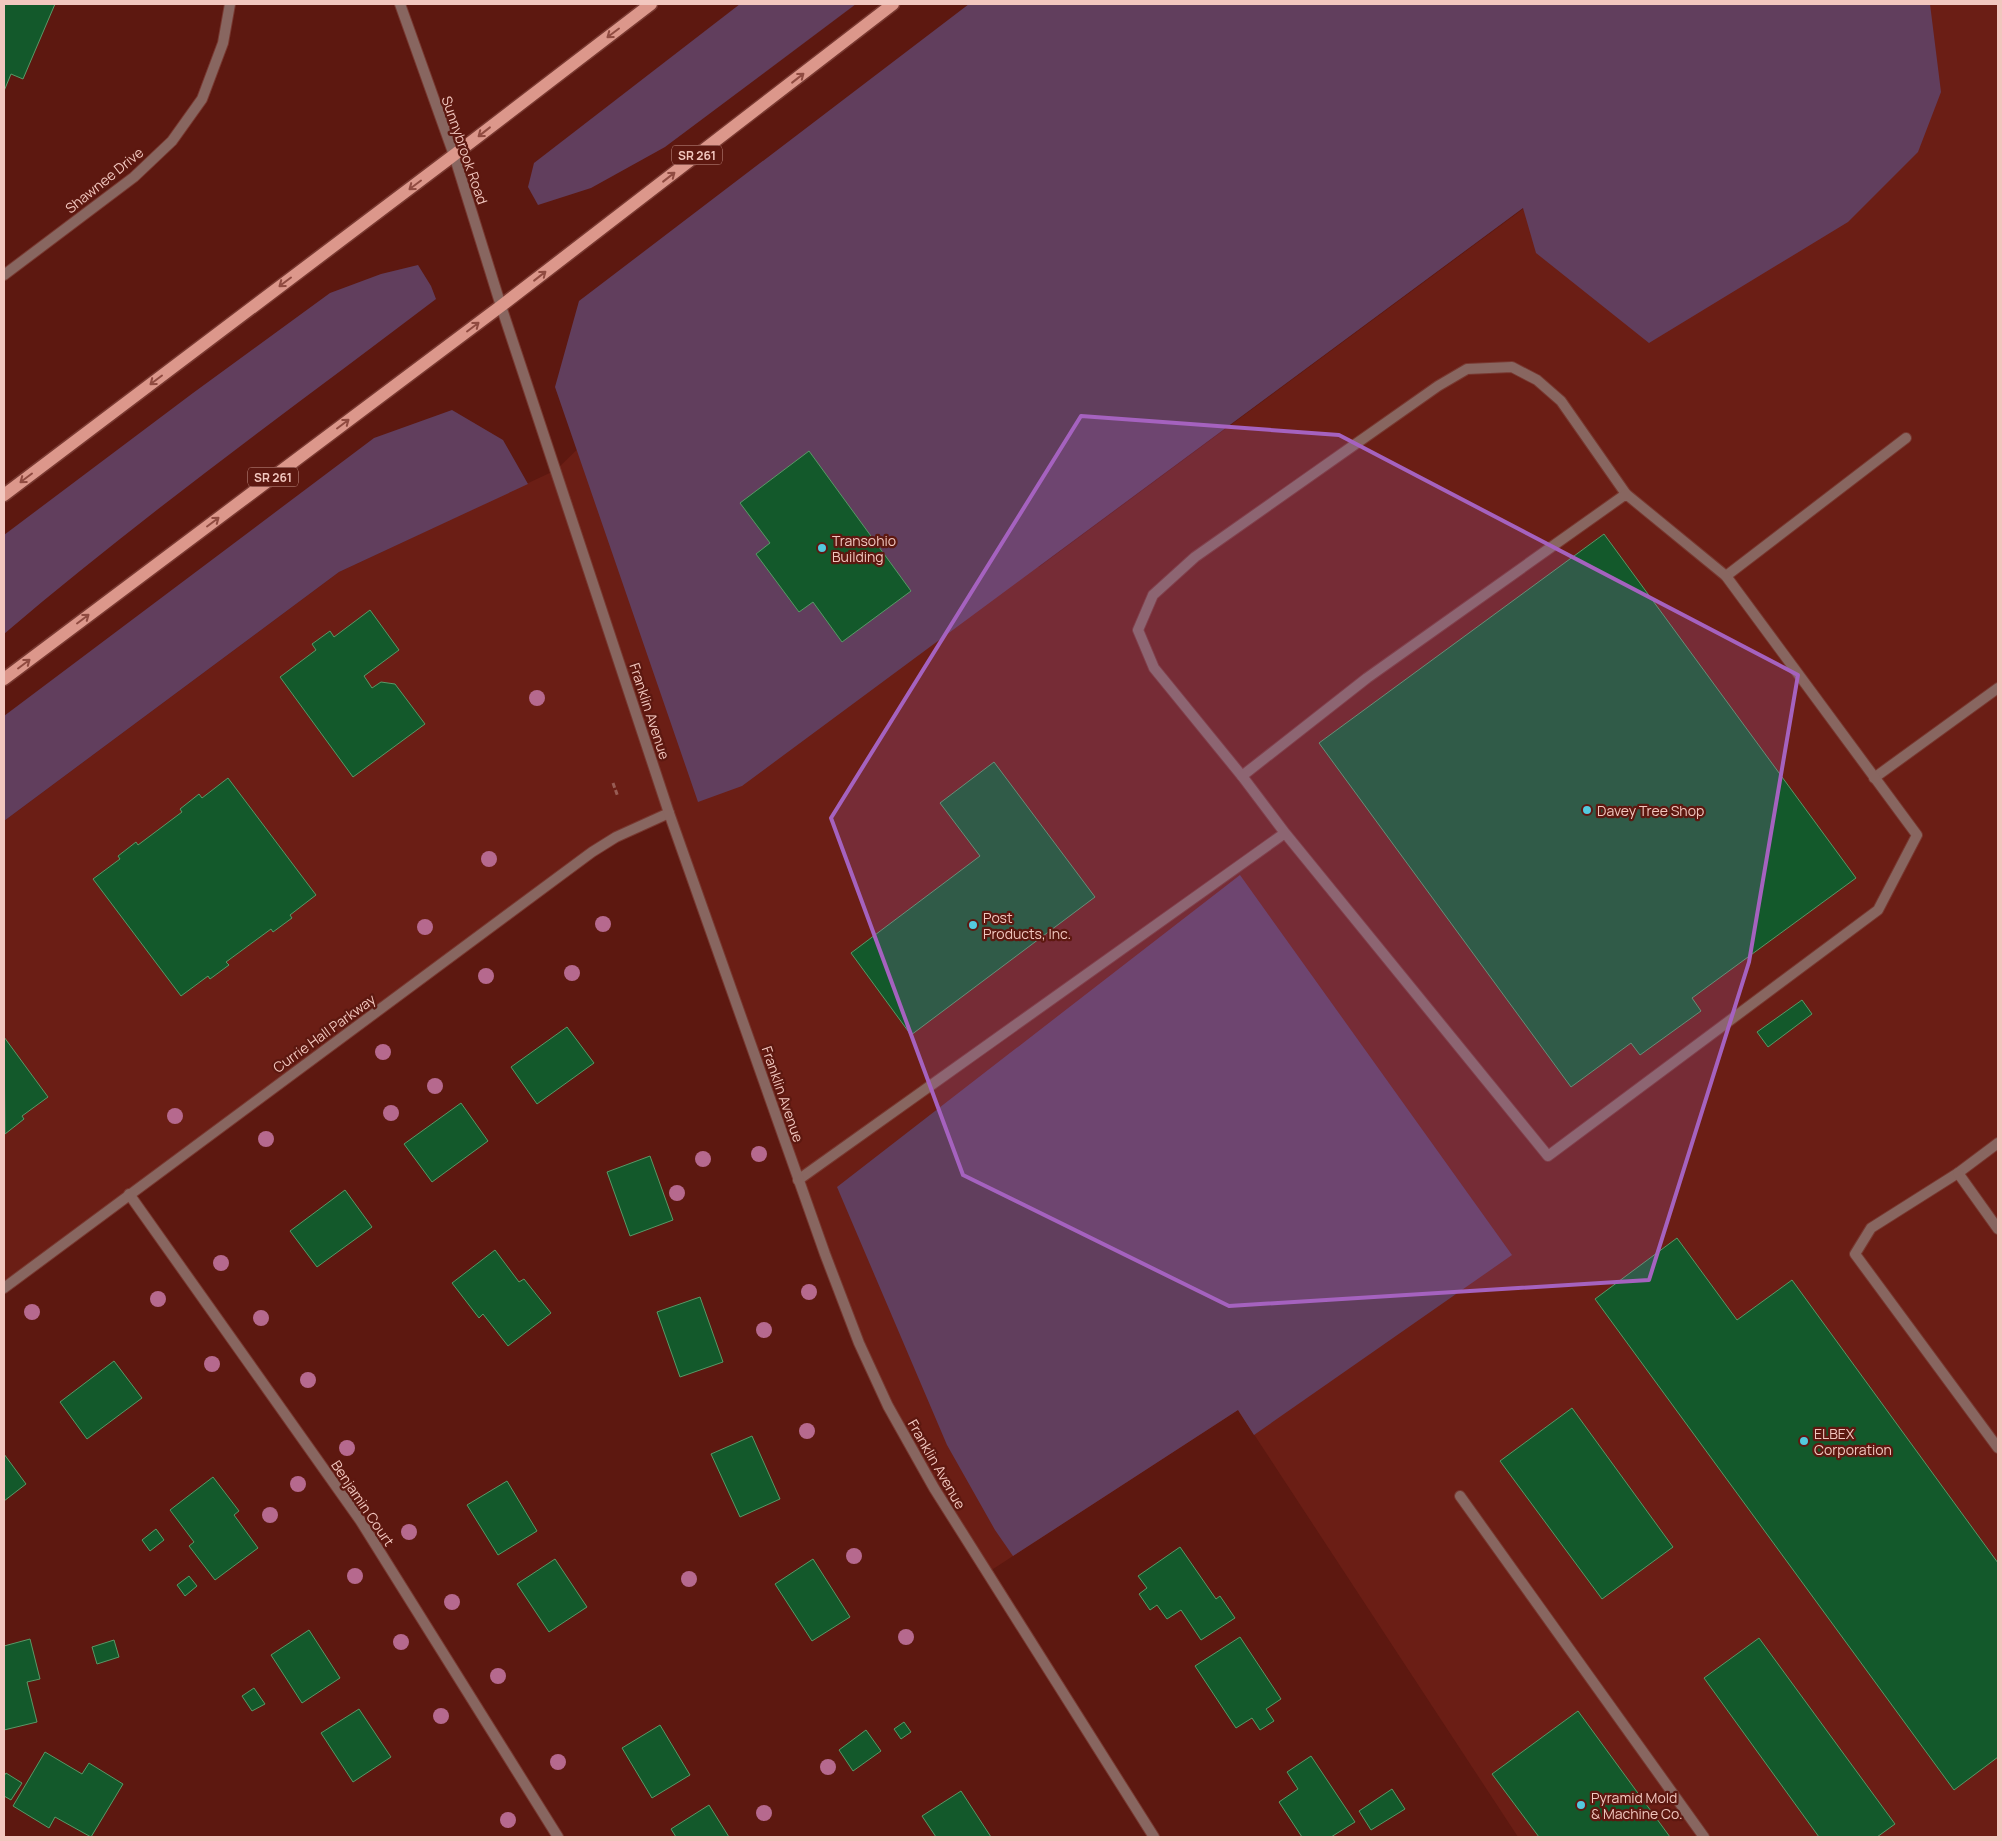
<svg xmlns="http://www.w3.org/2000/svg" width="2002" height="1841" font-family="Manrope,sans-serif">
	<style>
		.built { fill: #6b1e15 }
		.green { fill: #613e5d }
		.building { fill: #13592b; stroke: #589967 }
		.lines { fill: none; stroke-linecap: round; stroke-linejoin: round }
		.service-casing { stroke: #783830; stroke-width: 12 }
		.minor-casing { stroke: #783830; stroke-width: 12 }
		.tertiary-casing { stroke: #783830; stroke-width: 12 }
		.primary-casing { stroke: #783830; stroke-width: 15 }
		.path { stroke: #975c54; stroke-width: 3; stroke-dasharray: 5 2.5; stroke-linecap: butt }
		.service { stroke: #886660; stroke-width: 10 }
		.minor { stroke: #886660; stroke-width: 10 }
		.tertiary { stroke: #886660; stroke-width: 10 }
		.primary { stroke: #dc978b; stroke-width: 12 }
		.tree { fill: #b6698e }
		.oneway { stroke: #904b41 }
		.marked { fill: #a562bf; fill-opacity: 0.2; stroke: #a562bf; stroke-width: 4; stroke-linejoin: round }
		.poi-dot { fill: #54cade; stroke: #5d1810; stroke-width: 2 }
		.labels { text-anchor: middle; dominant-baseline: central; stroke-width: 4.5; stroke-linejoin: round; paint-order: stroke }
		.shield { fill: #5d1810; stroke: #c5928a; stroke-width: 1 }
		.shield-label { font-size: 12px; font-weight: bold; fill: #f2c7bf }
		.street-label { font-size: 14px; fill: #f2c7bf; stroke: #5d1810 }
		.poi-label { font-size: 14px; fill: #f2c7bf; stroke: #5d1810; text-anchor: start }
	</style>
	<rect width="100%" height="100%" fill="#5d1810"/>
	<path class="built" d="M 1800,4 L 1998,4 L 1998,1837 L 1518,1837 L 1238,1410 L 987,1573 L 934,1488 L 859,1343 L 669,813 L 616,837 L 4,1288 L 4,821 L 339,572 L 556,470 L 592,435 L 1039,567 Z"/>
	<g class="green">
		<path d="M 740,4 L 856,4 L 665,147 L 591,188 L 538,205 L 528,187 L 534,163 Z"/>
		<path d="M 969,4 L 1930,4 L 1941,92 L 1918,152 L 1848,222 L 1649,343 L 1536,253 L 1523,208 L 742,786 L 698,802 L 555,387 L 579,301 Z"/>
		<path d="M 418,265 L 431,286 L 436,299 C 291,409 142,516 4,634 L 4,535 L 193,393 L 330,293 L 381,274 Z"/>
		<path d="M 452,410 L 503,440 L 528,484 L 339,572 L 4,821 L 4,716 L 374,438 Z"/>
		<path d="M 1240,875 L 1512,1255 L 1254,1435 L 1238,1410 L 1013,1556 L 995,1530 L 947,1445 L 837,1187 Z"/>
	</g>
	<g class="building">
		<path d="M 4,4 L 55,4 L 23,79 L 11,74 L 4,91 Z"/>
		<path d="M 809,451 L 911,591 L 842,642 L 813,602 L 799,612 L 756,554 L 770,543 L 740,503 Z"/>
		<path d="M 1604,534 L 1856,878 L 1692,998 L 1701,1011 L 1640,1055 L 1631,1043 L 1571,1087 L 1319,743 Z"/>
		<path d="M 370,610 L 399,650 L 364,676 L 372,688 L 381,682 L 395,684 L 425,724 L 353,777 L 280,677 L 316,650 L 312,644 L 330,631 L 334,637 Z"/>
		<path d="M 994,762 L 1095,897 L 911,1035 L 851,953 L 980,856 L 940,803 Z"/>
		<path d="M 228,778 L 316,895 L 290,915 L 292,918 L 273,932 L 271,929 L 226,962 L 229,965 L 210,979 L 208,976 L 181,996 L 93,879 L 120,859 L 118,856 L 136,842 L 138,845 L 182,812 L 180,809 L 199,794 L 202,798 Z"/>
		<path d="M 1802,1000 L 1812,1014 L 1768,1047 L 1757,1032 Z"/>
		<path d="M 567,1027 L 594,1063 L 537,1104 L 511,1067 Z"/>
		<path d="M 4,1037 L 48,1097 L 22,1116 L 24,1119 L 5,1134 Z"/>
		<path d="M 461,1103 L 488,1141 L 432,1182 L 404,1144 Z"/>
		<path d="M 650,1156 L 673,1220 L 630,1236 L 607,1172 Z"/>
		<path d="M 345,1190 L 372,1227 L 317,1267 L 290,1231 Z"/>
		<path d="M 1677,1238 L 1737,1320 L 1792,1280 L 1998,1563 L 1998,1757 L 1954,1790 L 1595,1299 Z"/>
		<path d="M 495,1250 L 519,1282 L 524,1279 L 551,1313 L 508,1346 L 483,1314 L 479,1318 L 452,1283 Z"/>
		<path d="M 700,1297 L 723,1362 L 680,1377 L 657,1312 Z"/>
		<path d="M 114,1361 L 142,1398 L 87,1439 L 60,1402 Z"/>
		<path d="M 1572,1408 L 1673,1547 L 1602,1599 L 1500,1461 Z"/>
		<path d="M 752,1436 L 780,1499 L 740,1517 L 711,1454 Z"/>
		<path d="M 4,1454 L 26,1484 L 4,1501 Z"/>
		<path d="M 213,1477 L 239,1511 L 234,1515 L 258,1548 L 215,1580 L 189,1546 L 194,1542 L 170,1510 Z"/>
		<path d="M 507,1481 L 537,1531 L 498,1555 L 467,1505 Z"/>
		<path d="M 156,1529 L 164,1540 L 150,1551 L 142,1540 Z"/>
		<path d="M 1180,1547 L 1216,1599 L 1220,1596 L 1235,1618 L 1201,1640 L 1181,1610 L 1167,1619 L 1157,1605 L 1150,1610 L 1139,1594 L 1147,1588 L 1138,1576 Z"/>
		<path d="M 555,1559 L 587,1607 L 549,1632 L 517,1584 Z"/>
		<path d="M 813,1559 L 850,1617 L 812,1641 L 775,1584 Z"/>
		<path d="M 189,1576 L 197,1586 L 185,1596 L 177,1585 Z"/>
		<path d="M 309,1630 L 340,1678 L 302,1703 L 271,1655 Z"/>
		<path d="M 1240,1637 L 1281,1699 L 1266,1709 L 1274,1721 L 1260,1730 L 1252,1718 L 1236,1728 L 1195,1666 Z"/>
		<path d="M 1759,1638 L 1895,1824 L 1877,1837 L 1819,1837 L 1704,1678 Z"/>
		<path d="M 30,1639 L 40,1679 L 27,1682 L 37,1722 L 4,1730 L 4,1646 Z"/>
		<path d="M 114,1640 L 119,1657 L 97,1664 L 92,1647 Z"/>
		<path d="M 254,1688 L 265,1704 L 252,1711 L 242,1696 Z"/>
		<path d="M 359,1709 L 391,1757 L 353,1782 L 321,1733 Z"/>
		<path d="M 1578,1711 L 1670,1837 L 1539,1837 L 1492,1774 Z"/>
		<path d="M 904,1722 L 911,1732 L 901,1739 L 894,1729 Z"/>
		<path d="M 660,1725 L 690,1775 L 652,1798 L 622,1748 Z"/>
		<path d="M 866,1730 L 881,1751 L 853,1771 L 839,1750 Z"/>
		<path d="M 45,1752 L 82,1774 L 89,1763 L 123,1784 L 91,1837 L 55,1817 L 49,1828 L 13,1806 Z"/>
		<path d="M 1311,1756 L 1355,1822 L 1331,1837 L 1302,1837 L 1279,1802 L 1298,1789 L 1287,1772 Z"/>
		<path d="M 6,1773 L 22,1783 L 11,1800 L 4,1796 L 4,1776 Z"/>
		<path d="M 1392,1789 L 1405,1809 L 1371,1830 L 1359,1811 Z"/>
		<path d="M 961,1791 L 991,1837 L 936,1837 L 922,1816 Z"/>
		<path d="M 709,1805 L 729,1837 L 676,1837 L 671,1829 Z"/>
	</g>
	<g class="lines">
		<defs>
			<g id="service">
				<path d="M 1726,576 L 1906,438"/>
				<path d="M 1242,776 L 1154,668 L 1138,630 L 1153,595 L 1195,557 L 1438,386 L 1467,369 L 1512,367 L 1537,380 L 1561,401 L 1626,494"/>
				<path d="M 1874,778 L 1998,688"/>
				<path d="M 1998,1143 L 1958,1173 L 1871,1228 L 1855,1254 L 1998,1448"/>
				<path d="M 1958,1173 L 1998,1229"/>
				<path d="M 798,1180 L 1285,833 L 1242,776 L 1367,678 L 1626,494 L 1726,576 L 1917,835 L 1878,910 L 1548,1156 L 1285,833"/>
				<path d="M 1460,1496 L 1704,1837"/>
			</g>
			<g id="minor">
				<path d="M 4,275 L 134,177 L 172,141 L 202,99 L 223,43 L 230,4"/>
				<path d="M 129,1194 L 360,1520 L 558,1837"/>
				<path d="M 4,1288 L 592,852 L 616,837 L 669,813"/>
			</g>
			<path id="tertiary" d="M 400,4 L 454,155 L 501,306 L 669,813 L 825,1254 L 859,1343 L 888,1406 L 934,1488 L 1154,1837"/>
			<g id="primary">
				<path d="M 4,495 L 454,155 L 651,4"/>
				<path d="M 4,679 L 501,306 L 893,4"/>
			</g>
		</defs>
		<use href="#service" class="service-casing"/>
		<use href="#minor" class="minor-casing"/>
		<use href="#tertiary" class="tertiary-casing"/>
		<use href="#primary" class="primary-casing"/>
		<path class="path" d="M 613,783 L 618,797"/>
		<use href="#service" class="service"/>
		<use href="#minor" class="minor"/>
		<use href="#tertiary" class="tertiary"/>
		<use href="#primary" class="primary"/>
	</g>
	<g class="tree">
		<circle cx="537" cy="698" r="8"/>
		<circle cx="489" cy="859" r="8"/>
		<circle cx="603" cy="924" r="8"/>
		<circle cx="425" cy="927" r="8"/>
		<circle cx="572" cy="973" r="8"/>
		<circle cx="486" cy="976" r="8"/>
		<circle cx="383" cy="1052" r="8"/>
		<circle cx="435" cy="1086" r="8"/>
		<circle cx="391" cy="1113" r="8"/>
		<circle cx="175" cy="1116" r="8"/>
		<circle cx="266" cy="1139" r="8"/>
		<circle cx="759" cy="1154" r="8"/>
		<circle cx="703" cy="1159" r="8"/>
		<circle cx="677" cy="1193" r="8"/>
		<circle cx="221" cy="1263" r="8"/>
		<circle cx="809" cy="1292" r="8"/>
		<circle cx="158" cy="1299" r="8"/>
		<circle cx="32" cy="1312" r="8"/>
		<circle cx="261" cy="1318" r="8"/>
		<circle cx="764" cy="1330" r="8"/>
		<circle cx="212" cy="1364" r="8"/>
		<circle cx="308" cy="1380" r="8"/>
		<circle cx="807" cy="1431" r="8"/>
		<circle cx="347" cy="1448" r="8"/>
		<circle cx="298" cy="1484" r="8"/>
		<circle cx="270" cy="1515" r="8"/>
		<circle cx="409" cy="1532" r="8"/>
		<circle cx="854" cy="1556" r="8"/>
		<circle cx="355" cy="1576" r="8"/>
		<circle cx="689" cy="1579" r="8"/>
		<circle cx="452" cy="1602" r="8"/>
		<circle cx="906" cy="1637" r="8"/>
		<circle cx="401" cy="1642" r="8"/>
		<circle cx="498" cy="1676" r="8"/>
		<circle cx="441" cy="1716" r="8"/>
		<circle cx="558" cy="1762" r="8"/>
		<circle cx="828" cy="1767" r="8"/>
		<circle cx="764" cy="1813" r="8"/>
		<circle cx="508" cy="1820" r="8"/>
	</g>
	<defs><path id="oneway-shaft" d="M-6 0H5M1.5-3L5.5 0L1.5 3" fill="none" stroke-width="1.6" stroke-linecap="round" stroke-linejoin="round" transform="scale(1.25)"/></defs>
	<g class="oneway">
		<use href="#oneway-shaft" transform="translate(613 33) rotate(143)"/>
		<use href="#oneway-shaft" transform="translate(798 78) rotate(-38)"/>
		<use href="#oneway-shaft" transform="translate(484 132) rotate(142)"/>
		<use href="#oneway-shaft" transform="translate(669 177) rotate(-38)"/>
		<use href="#oneway-shaft" transform="translate(415 185) rotate(143)"/>
		<use href="#oneway-shaft" transform="translate(540 276) rotate(-38)"/>
		<use href="#oneway-shaft" transform="translate(285 282) rotate(143)"/>
		<use href="#oneway-shaft" transform="translate(473 327) rotate(-37)"/>
		<use href="#oneway-shaft" transform="translate(156 380) rotate(143)"/>
		<use href="#oneway-shaft" transform="translate(343 424) rotate(-37)"/>
		<use href="#oneway-shaft" transform="translate(26 478) rotate(143)"/>
		<use href="#oneway-shaft" transform="translate(213 522) rotate(-37)"/>
		<use href="#oneway-shaft" transform="translate(83 619) rotate(-37)"/>
		<use href="#oneway-shaft" transform="translate(24 664) rotate(-37)"/>
	</g>
	<path class="marked" d="M 1081,416 L 1339,435 L 1798,675 L 1749,962 L 1649,1280 L 1229,1306 L 963,1175 L 831,818 Z"/>
	<g class="poi-dot">
		<circle cx="822" cy="548" r="5"/>
		<circle cx="1587" cy="810" r="5"/>
		<circle cx="973" cy="925" r="5"/>
		<circle cx="1804" cy="1441" r="5"/>
		<circle cx="1581" cy="1805" r="5"/>
	</g>
	<g class="labels">
		<g class="shield">
			<rect x="672" y="145.5" width="50" height="19" rx="4"/>
			<rect x="248" y="467.5" width="50" height="19" rx="4"/>
		</g>
		<g class="shield-label">
			<text x="697" y="155">SR 261</text>
			<text x="273" y="477">SR 261</text>
		</g>
		<g class="street-label">
			<text transform="translate(465 150) rotate(71)">Sunnybrook Road</text>
			<text transform="translate(104 180) rotate(-39)">Shawnee Drive</text>
			<text transform="translate(650 711) rotate(72)">Franklin Avenue</text>
			<text transform="translate(324 1033) rotate(-36)">Currie Hall Parkway</text>
			<text transform="translate(783 1094) rotate(71)">Franklin Avenue</text>
			<text transform="translate(937 1464) rotate(60)">Franklin Avenue</text>
			<text transform="translate(363 1503) rotate(56)">Benjamin Court</text>
		</g>
		<g class="poi-label">
			<text x="832" y="540">Transohio<tspan x="832" dy="16">Building</tspan></text>
			<text x="1597" y="810">Davey Tree Shop</text>
			<text x="983" y="917">Post<tspan x="983" dy="16">Products, Inc.</tspan></text>
			<text x="1814" y="1433">ELBEX<tspan x="1814" dy="16">Corporation</tspan></text>
			<text x="1591" y="1797">Pyramid Mold<tspan x="1591" dy="16">&amp; Machine Co.</tspan></text>
		</g>
	</g>
	<rect width="2002" height="1841" fill="none" stroke="#f2c7bf" stroke-width="10"/>
</svg>
